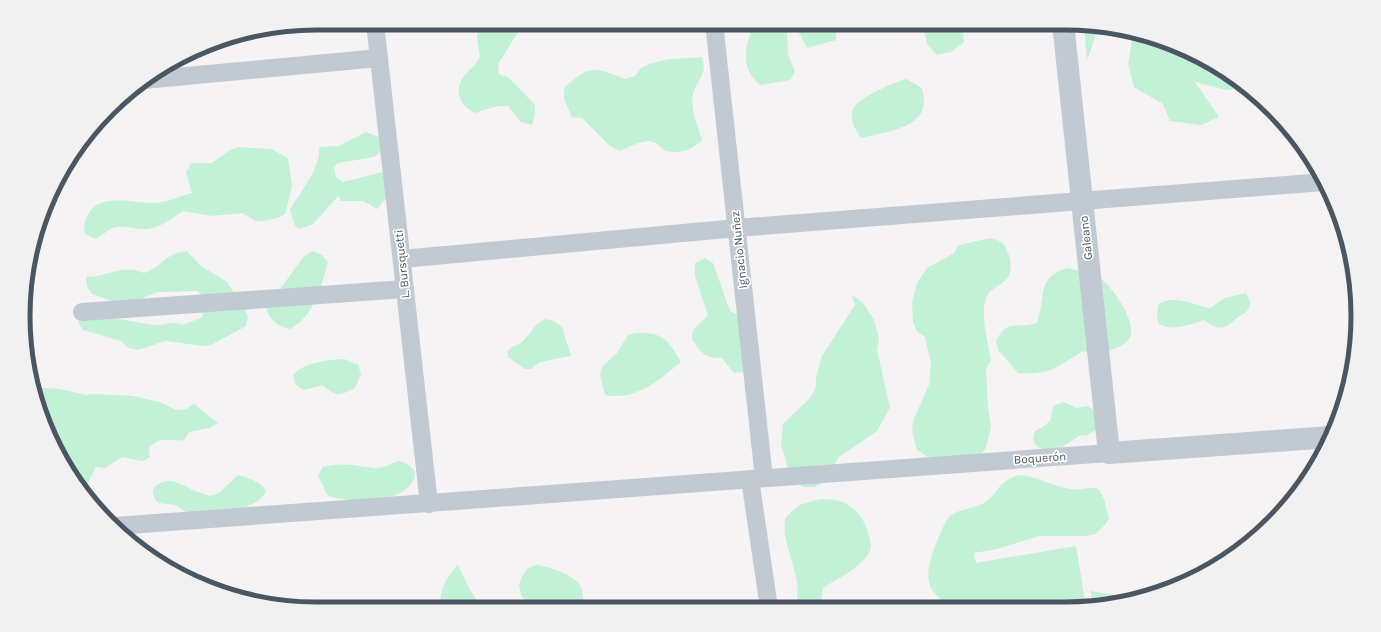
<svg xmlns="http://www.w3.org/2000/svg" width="1381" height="632" font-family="Karla,sans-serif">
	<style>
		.green { fill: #c3f1d5 }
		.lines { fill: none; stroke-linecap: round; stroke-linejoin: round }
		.minor { stroke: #c1cad2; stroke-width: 18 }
		.tertiary { stroke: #c1cad2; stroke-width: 22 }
		.labels { text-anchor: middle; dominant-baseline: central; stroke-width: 3.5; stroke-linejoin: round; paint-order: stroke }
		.street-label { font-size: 12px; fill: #4a5661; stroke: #fff }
		.rim { fill: none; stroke: #4a5661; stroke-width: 5 }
	</style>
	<rect width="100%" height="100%" fill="#f5f3f3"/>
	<g class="green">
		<path d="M 478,23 L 520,23 L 520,29 L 498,64 L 499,74 L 509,78 L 535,105 L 535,115 L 532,125 L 521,122 L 508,106 L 497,106 L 475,113 C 467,109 462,105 459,95 C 456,78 472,70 480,58 L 477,37 Z"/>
		<path d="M 754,23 L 834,23 L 836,30 L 836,40 L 807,48 L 798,31 L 787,32 L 788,54 L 795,72 L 790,80 L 760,85 C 739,67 745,46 754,23 Z"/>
		<path d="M 922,23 L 962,23 L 964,42 L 951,52 L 937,55 L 927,44 Z"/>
		<path d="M 1084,25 L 1099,26 L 1087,60 Z"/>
		<path d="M 1130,31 L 1177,45 L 1227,72 L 1240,88 L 1226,90 L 1195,82 L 1219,117 L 1201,125 L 1170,121 L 1163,104 L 1134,87 L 1128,64 L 1133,33 Z"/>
		<path d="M 702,57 C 708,76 697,79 693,94 C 690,108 698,127 702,140 C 692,150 680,154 665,151 C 650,133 638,144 619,151 L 610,146 L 582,118 L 572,117 L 564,99 L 564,88 C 589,64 595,67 626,79 L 635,76 L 641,68 L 649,64 L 670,59 Z"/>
		<path d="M 906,79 L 922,88 C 934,128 891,130 862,138 C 854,130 847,114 856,105 C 865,95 893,83 906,79 Z"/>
		<path d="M 366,132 L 381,138 L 383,150 L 374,157 L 338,163 L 334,167 L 336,177 L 343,182 L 383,172 L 391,193 L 377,209 L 363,201 L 340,201 L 339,195 L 313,224 L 299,229 L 295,226 L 290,210 C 299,194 322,166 319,147 L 339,146 Z"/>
		<path d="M 239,147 L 271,149 L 288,158 L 292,186 L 285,214 L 277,218 L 258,222 L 242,213 L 212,216 L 183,211 C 172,218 160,228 147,229 C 137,230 126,225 116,227 C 107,229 103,236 95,239 L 85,234 L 84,225 C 86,218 89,210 95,206 C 110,196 137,203 153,203 C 166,203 180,196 192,193 L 186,172 L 192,163 L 212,163 L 230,150 Z"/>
		<path d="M 990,238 C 993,239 997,240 999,241 C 1009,246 1014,268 1008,277 C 1002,286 990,287 986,298 C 980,315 988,343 991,360 L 986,369 L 988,407 L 991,427 L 986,448 L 980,456 L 933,460 L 917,450 L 912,431 L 913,421 L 929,385 L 931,364 L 925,337 L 917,331 L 913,323 L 912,303 L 917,283 L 927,268 L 954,253 L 959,245 Z"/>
		<path d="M 187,251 L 201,266 L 227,282 L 244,307 L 248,317 L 246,326 L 213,344 L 204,346 L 165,341 L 138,350 L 129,348 L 121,341 L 83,330 L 78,322 C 99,312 132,322 155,325 C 166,326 169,320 182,325 L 201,318 L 205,309 L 205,298 L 197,291 L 157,292 L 140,299 L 122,302 L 111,301 L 92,294 L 87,286 L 86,277 C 108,277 122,263 144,273 C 164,266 163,254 187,251 Z"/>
		<path d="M 313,251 L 322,255 L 328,262 C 321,287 314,316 290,329 C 275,326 267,317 265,302 L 280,289 L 304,256 Z"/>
		<path d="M 705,258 L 713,263 L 730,311 L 739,315 L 744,372 L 734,373 L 722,358 C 706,358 700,353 692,339 L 693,330 L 708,315 L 695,276 L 695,263 Z"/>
		<path d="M 1067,268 C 1077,270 1089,273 1099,278 C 1112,285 1137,322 1130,337 C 1125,348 1104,352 1095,355 L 1083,351 C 1058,366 1049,376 1018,373 L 999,351 L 996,341 C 1008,317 1018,330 1037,323 C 1046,298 1036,277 1067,268 Z"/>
		<path d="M 1246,293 L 1250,302 C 1250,313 1244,312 1237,318 C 1225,330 1218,331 1204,320 C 1191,324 1170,333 1158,323 L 1157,313 L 1159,304 C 1174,294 1194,305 1210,308 L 1225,298 Z"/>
		<path d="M 852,295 L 863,303 L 874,320 L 879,339 L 877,350 L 890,408 L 877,431 L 839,457 L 824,482 L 815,487 L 804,487 L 795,482 L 790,474 L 781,445 L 783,424 L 811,397 L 816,387 L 816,377 L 822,356 L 855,305 Z"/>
		<path d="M 544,319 L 554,321 L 562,327 L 571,356 L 540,362 L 531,369 L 525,369 L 508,357 L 507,352 C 512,345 517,346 523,341 C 530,334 534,325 544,319 Z"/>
		<path d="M 636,333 C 664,332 668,340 681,362 C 659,380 636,401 605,395 L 600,376 L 602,367 L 617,353 L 628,335 Z"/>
		<path d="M 344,359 L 358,365 L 361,374 L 355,388 C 340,396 335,397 323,385 L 304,390 L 296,385 L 293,375 C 304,362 328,360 344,359 Z"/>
		<path d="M 33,387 L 60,389 L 86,395 L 96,394 L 133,396 L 159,402 L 176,410 L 186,409 L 194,404 L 218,423 L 209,428 L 189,432 L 184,440 C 168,442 161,435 149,448 L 150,457 L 142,461 L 122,457 L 105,468 L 96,467 L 87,485 L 98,502 L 98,506 L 62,462 L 38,410 Z"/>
		<path d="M 1064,402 L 1077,408 L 1087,406 L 1091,408 L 1100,419 L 1099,428 L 1086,436 L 1081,435 C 1074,439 1066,446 1058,448 C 1045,452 1028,448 1035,431 C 1040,428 1049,424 1051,418 C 1054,407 1050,406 1064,402 Z"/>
		<path d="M 399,461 C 437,473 398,499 378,501 C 363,503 346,499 331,497 L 327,494 L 318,476 L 323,467 C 341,462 357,466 374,468 C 382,469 392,463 399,461 Z"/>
		<path d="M 238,475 C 248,478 261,481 266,491 C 257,513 211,512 189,514 L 176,505 L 158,503 C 154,498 150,491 156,486 C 169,474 182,485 195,491 C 200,493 205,494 210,496 L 219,493 Z"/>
		<path d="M 1019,475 C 1037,476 1053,487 1071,489 C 1082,491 1087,486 1099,489 L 1104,499 L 1109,519 L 1103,527 L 1095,534 L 1086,536 L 1039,536 L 997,549 L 974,553 L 976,563 L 1076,546 L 1086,607 L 956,607 C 915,592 928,562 941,532 C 944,526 945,521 950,516 C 961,508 976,509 987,501 C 1001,489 997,483 1019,475 Z"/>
		<path d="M 820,499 C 847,498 862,510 869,536 C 871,541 872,549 869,553 C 856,571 840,577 823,588 L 820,607 L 795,607 C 803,584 791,563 786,540 C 784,533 785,525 785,518 L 799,505 Z"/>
		<path d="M 458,565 C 466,580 472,600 487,608 L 440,609 C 439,592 446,576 458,565 Z"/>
		<path d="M 537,565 C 549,567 577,575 581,588 C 583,593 583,601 585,606 L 595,606 L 597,608 L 530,608 L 521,595 L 519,585 L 522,576 L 528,568 Z"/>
		<path d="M 1091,591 L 1119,596 L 1123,601 L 1103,606 L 1092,606 Z"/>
	</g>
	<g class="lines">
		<g class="minor">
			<path d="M 375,23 L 429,504"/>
			<path d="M 714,23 L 764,478"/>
			<path d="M 144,80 L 379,58"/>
			<path d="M 402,259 L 737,228 L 1324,182"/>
			<path d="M 82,312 L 405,289"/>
			<path d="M 750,479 L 769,608"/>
			<path d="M 115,526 L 1109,453"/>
		</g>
		<path class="tertiary" d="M 1063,23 L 1109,453 L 1331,437"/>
	</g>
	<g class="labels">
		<g class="street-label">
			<text transform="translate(1086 238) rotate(-96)">Galeano</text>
			<text transform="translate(739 250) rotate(-96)">Ignacio Nuñez</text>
			<text transform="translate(402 264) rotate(-96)">L. Bursquetti</text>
			<text transform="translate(1040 458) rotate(-4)">Boquerón</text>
		</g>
	</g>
	<path d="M0 0H1381V632H0ZM316 30H1065A286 286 0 0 1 1351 316V316A286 286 0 0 1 1065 602H316A286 286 0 0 1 30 316V316A286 286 0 0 1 316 30Z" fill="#f1f1f2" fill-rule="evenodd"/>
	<path class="rim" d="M316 30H1065A286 286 0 0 1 1351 316V316A286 286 0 0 1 1065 602H316A286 286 0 0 1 30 316V316A286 286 0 0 1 316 30Z"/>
</svg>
